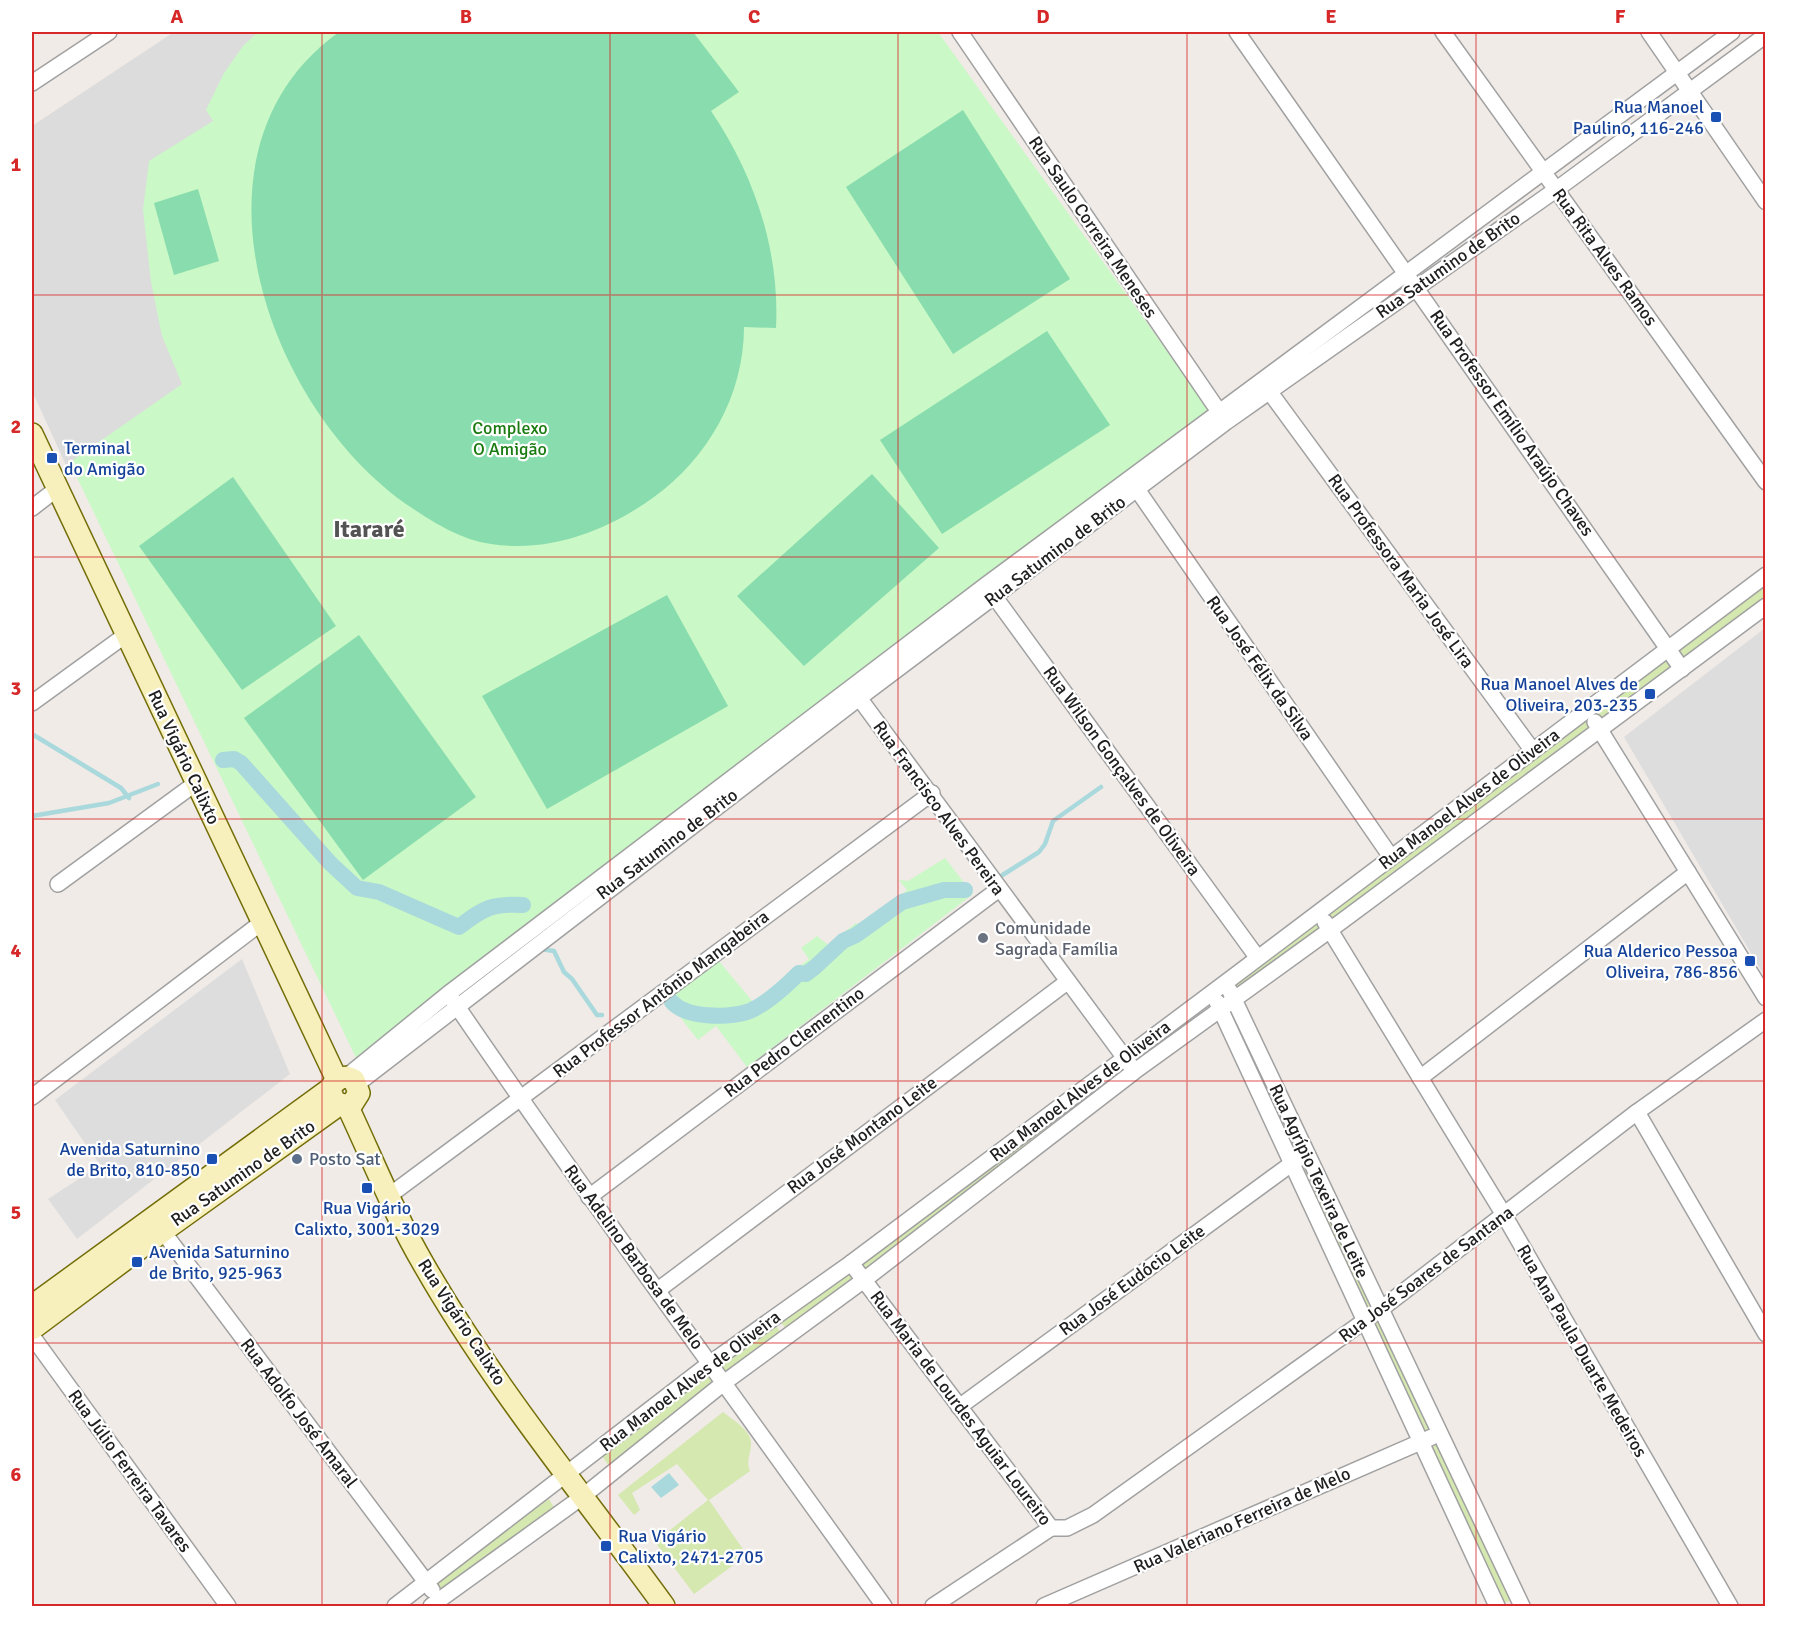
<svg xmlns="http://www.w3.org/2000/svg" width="1797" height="1638" font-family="Signika,sans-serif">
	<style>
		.residential { fill: #dedddd }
		.grass { fill: #d4e8af }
		.park { fill: #caf8c6 }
		.pitch { fill: #88dcad }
		.parking { fill: #dcdcdc }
		.water { fill: #a9d9dc }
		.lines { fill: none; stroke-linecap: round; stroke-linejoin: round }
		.stream { stroke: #a9d9dc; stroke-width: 4.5 }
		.canal { stroke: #a9d9dc; stroke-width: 16 }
		.street-casing { stroke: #a1a1a1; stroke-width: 18 }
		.secondary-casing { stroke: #746e09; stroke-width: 24 }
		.street { stroke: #fff; stroke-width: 15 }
		.secondary { stroke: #f7f0bd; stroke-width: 21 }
		.grid { fill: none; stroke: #d62828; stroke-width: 1.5; stroke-opacity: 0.55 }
		.transit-dot { fill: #1a4fb4; stroke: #fff; stroke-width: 2 }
		.worship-dot { fill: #6b7280; stroke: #fff; stroke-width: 2 }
		.service-dot { fill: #5c6f8a; stroke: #fff; stroke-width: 2 }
		.labels { text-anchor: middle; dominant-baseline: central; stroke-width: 4.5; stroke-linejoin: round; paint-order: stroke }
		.transit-label { font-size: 18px; fill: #164399; stroke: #fff; text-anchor: end }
		.street-label { font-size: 18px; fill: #202020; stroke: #fff }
		.park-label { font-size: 18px; fill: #197b10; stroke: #fff }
		.worship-label { font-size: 18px; fill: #5b616d; stroke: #fff; text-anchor: start }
		.service-label { font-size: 18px; fill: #4e5e75; stroke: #fff; text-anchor: start }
		.district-label { font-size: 24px; font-weight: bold; fill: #535353; stroke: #fff }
		.neatline { fill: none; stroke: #d62828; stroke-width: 2 }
		.grid-label { font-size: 20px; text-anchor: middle; font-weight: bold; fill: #d62828 }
	</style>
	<rect width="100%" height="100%" fill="#f0ebe7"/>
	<g class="residential">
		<path d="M 1765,628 L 1765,977 L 1624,737 Z"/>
		<path d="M 242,959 L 290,1074 L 77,1239 L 48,1199 L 100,1165 L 55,1100 Z"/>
	</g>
	<g class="grass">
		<path d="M 1765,580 L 1765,601 L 1685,662 L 1674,649 Z"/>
		<path d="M 1667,655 L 1677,669 L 1602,725 L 1593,712 Z"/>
		<path d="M 1587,717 L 1596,730 L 1332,925 L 1323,913 Z"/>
		<path d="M 1318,917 L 1325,929 L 1236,995 L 1229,984 Z"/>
		<path d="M 1224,987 L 1377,1308 L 1365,1317 L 1216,994 Z"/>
		<path d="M 1124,1061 L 1130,1069 L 865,1275 L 855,1263 Z"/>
		<path d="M 850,1267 L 858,1280 L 789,1332 L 777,1318 Z"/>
		<path d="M 1380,1314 L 1435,1432 L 1424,1438 L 1369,1321 Z"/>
		<path d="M 774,1322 L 782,1335 L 727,1375 L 715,1364 Z"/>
		<path d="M 709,1364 L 719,1380 L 610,1467 L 598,1451 Z"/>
		<path d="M 723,1412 C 734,1421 753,1431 751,1446 C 750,1457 746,1460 750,1471 L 709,1500 L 747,1555 L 694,1594 L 655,1542 L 708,1500 L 677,1464 L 632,1493 L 640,1510 L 634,1515 L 618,1495 Z"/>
		<path d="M 1438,1438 L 1515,1599 L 1501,1604 L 1426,1443 Z"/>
		<path d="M 549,1499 L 556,1511 L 439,1594 L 431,1584 Z"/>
	</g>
	<g class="park">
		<path d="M 184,32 L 938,32 L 1213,415 L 359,1064 L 32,384 L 32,129 Z"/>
		<path d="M 945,858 L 973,894 L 747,1067 L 716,1026 L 698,1040 L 666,999 L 718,960 L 753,1002 L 809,959 L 801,948 L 817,936 L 828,945 L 856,923 L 862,926 L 907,890 L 899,880 L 908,881 Z"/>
	</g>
	<g class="pitch">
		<path d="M 339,32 L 693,32 L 739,92 L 711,111 C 754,174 780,251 776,328 L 744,327 C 744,395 708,458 654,497 C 607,531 549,553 491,544 C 462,540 436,524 412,508 C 269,413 173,151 339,32 Z"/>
		<path d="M 963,110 L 1070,279 L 953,354 L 846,187 Z"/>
		<path d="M 198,189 L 219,261 L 174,275 L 154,203 Z"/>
		<path d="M 1047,331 L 1110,425 L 942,534 L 880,440 Z"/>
		<path d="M 872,474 L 939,548 L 804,666 L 737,596 Z"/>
		<path d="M 233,477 L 336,626 L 242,690 L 139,546 Z"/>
		<path d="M 667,595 L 728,706 L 547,809 L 482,696 Z"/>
		<path d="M 359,635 L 476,797 L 363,880 L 244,718 Z"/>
	</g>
	<path class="parking" d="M 174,32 L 258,32 L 243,46 L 224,73 L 206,110 L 213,121 L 149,161 L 143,210 L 151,282 L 162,336 L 182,384 L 66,465 L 32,391 L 32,126 Z"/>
	<path class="water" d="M 669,1473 L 679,1485 L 661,1498 L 651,1487 Z"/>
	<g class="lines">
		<g class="stream">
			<path d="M 32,734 L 121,788 L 129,798"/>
			<path d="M 32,816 L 109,803 L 158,784"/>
			<path d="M 1001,876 L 1039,852 L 1045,844 L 1053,821 L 1101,787"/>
			<path d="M 540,949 L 554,951 L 564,972 L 572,979 L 597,1015 L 602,1015"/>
		</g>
		<g class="canal">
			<path d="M 223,760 L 234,759 L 241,763 L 330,863 L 357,888 L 379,892 L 459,927 C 483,908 493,903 523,905"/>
			<path d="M 672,1002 C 686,1018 727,1018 747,1012 C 766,1005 785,987 799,973 L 806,974 L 815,967 L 843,941 L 856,935 L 902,902 L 944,890 L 965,890"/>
		</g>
		<defs>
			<g id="street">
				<path d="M 960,32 L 1224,419"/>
				<path d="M 1237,32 L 1682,669"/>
				<path d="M 1443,32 L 1766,482"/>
				<path d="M 1649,32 L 1766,202"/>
				<path d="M 32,83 L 109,32"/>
				<path d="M 1269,391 L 1533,751"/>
				<path d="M 1132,482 L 1391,857"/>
				<path d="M 32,508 L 58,488"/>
				<path d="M 989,589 L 1257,957"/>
				<path d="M 854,691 L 1130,1065"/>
				<path d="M 32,703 L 127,634"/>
				<path d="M 1595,722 L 1766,998"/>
				<path d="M 58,884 L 196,783"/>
				<path d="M 1325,922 L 1504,1215 L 1730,1606"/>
				<path d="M 1230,991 L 1522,1606"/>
				<path d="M 452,999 C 592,1204 740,1404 884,1606"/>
				<path d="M 1217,1002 L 1497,1606"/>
				<path d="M 346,1077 L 448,994 L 986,585 L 1732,32"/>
				<path d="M 1420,1078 L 1688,872"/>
				<path d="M 357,1084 L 859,698 L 1226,422 L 1557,189 L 1766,35"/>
				<path d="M 32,1097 L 261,923"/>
				<path d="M 1637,1112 L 1766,1334"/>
				<path d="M 390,1195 L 932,793"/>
				<path d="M 589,1197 L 999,889"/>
				<path d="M 158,1225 L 432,1590"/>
				<path d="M 851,1263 L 1051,1528 L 1067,1528 L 1093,1515 L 1381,1309 L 1637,1112 L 1766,1020"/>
				<path d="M 658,1290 L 1067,982"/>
				<path d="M 32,1336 L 228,1606"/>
				<path d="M 959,1407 L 1298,1159"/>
				<path d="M 395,1606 L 709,1364 L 851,1263 L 1225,983 L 1766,575"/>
				<path d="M 431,1606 L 582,1497 L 725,1382 L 864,1280 L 1135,1071 L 1330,930 L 1766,606"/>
				<path d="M 933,1606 L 1051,1528"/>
				<path d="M 1044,1606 L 1432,1437"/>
			</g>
			<g id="secondary">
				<path d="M 32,434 L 337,1080"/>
				<path d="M 347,1105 C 372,1158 394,1214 424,1265 C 493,1386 583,1494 664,1606"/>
				<path d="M 32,1306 L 330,1089 C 336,1079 343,1074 354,1080 L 359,1093 L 352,1104 L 342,1105 L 334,1101 L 330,1089"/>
				<path d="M 32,1329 L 163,1231 L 340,1104"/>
			</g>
		</defs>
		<use href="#street" class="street-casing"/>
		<use href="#secondary" class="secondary-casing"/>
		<use href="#street" class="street"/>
		<use href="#secondary" class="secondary"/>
	</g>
	<path class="grid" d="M 322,32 L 322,1606M 610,32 L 610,1606M 898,32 L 898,1606M 1187,32 L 1187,1606M 1476,32 L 1476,1606M 32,295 L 1766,295M 32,557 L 1766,557M 32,819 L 1766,819M 32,1081 L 1766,1081M 32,1343 L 1766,1343"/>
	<g class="transit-dot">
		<rect x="1710" y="111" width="12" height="12" rx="3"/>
		<rect x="46" y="452" width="12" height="12" rx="3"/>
		<rect x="1644" y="688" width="12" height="12" rx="3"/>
		<rect x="1744" y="955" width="12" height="12" rx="3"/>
		<rect x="206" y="1153" width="12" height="12" rx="3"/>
		<rect x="361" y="1182" width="12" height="12" rx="3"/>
		<rect x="131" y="1256" width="12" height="12" rx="3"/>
		<rect x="600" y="1540" width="12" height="12" rx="3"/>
	</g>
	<circle class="worship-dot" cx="983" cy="938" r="6"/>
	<circle class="service-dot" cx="297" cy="1159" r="6"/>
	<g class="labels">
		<g class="transit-label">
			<text x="1704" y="107">Rua Manoel<tspan x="1704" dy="21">Paulino, 116-246</tspan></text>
			<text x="64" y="448" text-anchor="start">Terminal<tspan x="64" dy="21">do Amigão</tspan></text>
			<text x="1638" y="684">Rua Manoel Alves de<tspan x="1638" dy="21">Oliveira, 203-235</tspan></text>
			<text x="1738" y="951">Rua Alderico Pessoa<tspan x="1738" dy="21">Oliveira, 786-856</tspan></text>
			<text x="200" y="1149">Avenida Saturnino<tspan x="200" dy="21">de Brito, 810-850</tspan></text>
			<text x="367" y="1208" text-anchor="middle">Rua Vigário<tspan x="367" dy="21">Calixto, 3001-3029</tspan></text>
			<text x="149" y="1252" text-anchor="start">Avenida Saturnino<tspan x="149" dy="21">de Brito, 925-963</tspan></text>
			<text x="618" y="1536" text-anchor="start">Rua Vigário<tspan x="618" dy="21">Calixto, 2471-2705</tspan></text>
		</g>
		<g class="street-label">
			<text transform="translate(1093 227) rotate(56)">Rua Saulo Correira Meneses</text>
			<text transform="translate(1605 257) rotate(54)">Rua Rita Alves Ramos</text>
			<text transform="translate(1448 265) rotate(-35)">Rua Satumino de Brito</text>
			<text transform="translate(1512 423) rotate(55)">Rua Professor Emílio Araújo Chaves</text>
			<text transform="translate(1055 551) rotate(-37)">Rua Satumino de Brito</text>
			<text transform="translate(1401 571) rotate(54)">Rua Professora Maria José Lira</text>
			<text transform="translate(1260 668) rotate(55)">Rua José Félix da Silva</text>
			<text transform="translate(184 757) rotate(65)">Rua Vigário Calixto</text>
			<text transform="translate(1122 771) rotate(54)">Rua Wilson Gonçalves de Oliveira</text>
			<text transform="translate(1469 799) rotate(-37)">Rua Manoel Alves de Oliveira</text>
			<text transform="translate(939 808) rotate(54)">Rua Francisco Alves Pereira</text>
			<text transform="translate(667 844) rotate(-37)">Rua Satumino de Brito</text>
			<text transform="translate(661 994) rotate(-37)">Rua Professor Antônio Mangabeira</text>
			<text transform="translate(794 1042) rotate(-37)">Rua Pedro Clementino</text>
			<text transform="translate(1080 1091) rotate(-37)">Rua Manoel Alves de Oliveira</text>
			<text transform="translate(862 1135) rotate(-37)">Rua José Montano Leite</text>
			<text transform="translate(243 1173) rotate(-35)">Rua Satumino de Brito</text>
			<text transform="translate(1319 1181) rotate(65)">Rua Agrípio Texeira de Leite</text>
			<text transform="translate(634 1257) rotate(54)">Rua Adelino Barbosa de Melo</text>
			<text transform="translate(1426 1274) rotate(-37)">Rua José Soares de Santana</text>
			<text transform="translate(1132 1280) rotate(-36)">Rua José Eudócio Leite</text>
			<text transform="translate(462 1322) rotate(57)">Rua Vigário Calixto</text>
			<text transform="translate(1582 1351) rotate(60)">Rua Ana Paula Duarte Medeiros</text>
			<text transform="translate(690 1381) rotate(-37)">Rua Manoel Alves de Oliveira</text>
			<text transform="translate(961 1408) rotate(53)">Rua Maria de Lourdes Aguiar Loureiro</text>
			<text transform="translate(299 1413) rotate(53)">Rua Adolfo José Amaral</text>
			<text transform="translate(130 1471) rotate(54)">Rua Júlio Ferreira Tavares</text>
			<text transform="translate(1242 1520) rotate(-24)">Rua Valeriano Ferreira de Melo</text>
		</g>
		<g class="park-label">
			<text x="510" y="428">Complexo<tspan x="510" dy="21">O Amigão</tspan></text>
		</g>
		<g class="worship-label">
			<text x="995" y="928">Comunidade<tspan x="995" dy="21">Sagrada Família</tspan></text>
		</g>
		<g class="service-label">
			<text x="309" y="1159">Posto Sat</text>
		</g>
		<g class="district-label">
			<text x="369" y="529">Itararé</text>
		</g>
	</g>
	<rect width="1797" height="1638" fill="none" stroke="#ffffff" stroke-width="66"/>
	<rect x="33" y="33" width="1731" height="1572" class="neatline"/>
	<g class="grid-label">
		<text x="177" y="23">A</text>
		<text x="466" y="23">B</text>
		<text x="754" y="23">C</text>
		<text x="1043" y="23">D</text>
		<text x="1331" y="23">E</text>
		<text x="1620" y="23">F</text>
		<text x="16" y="171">1</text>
		<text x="16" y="433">2</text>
		<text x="16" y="695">3</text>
		<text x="16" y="957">4</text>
		<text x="16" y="1219">5</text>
		<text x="16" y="1481">6</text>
	</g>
</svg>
